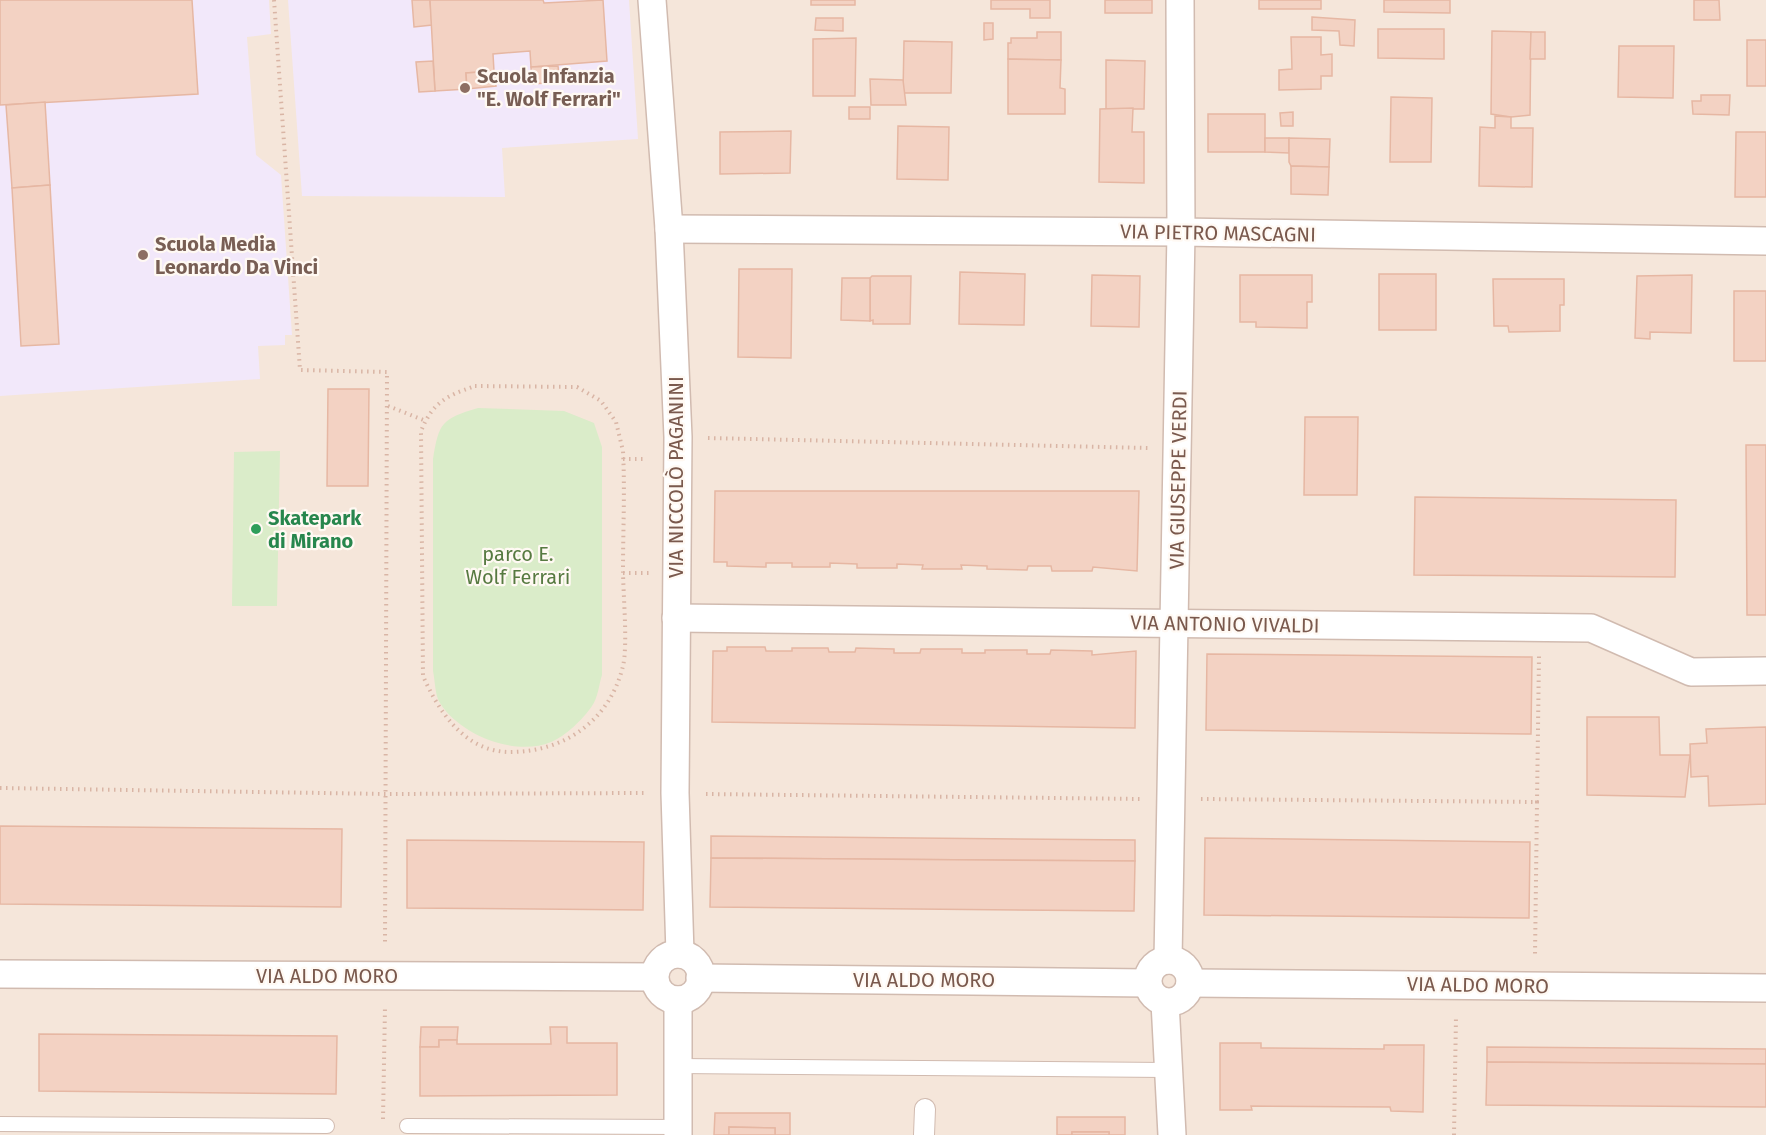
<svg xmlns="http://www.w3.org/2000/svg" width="1766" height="1135" font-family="'Fira Sans',sans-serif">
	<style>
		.residential { fill: #f5e6da }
		.education { fill: #f2e8fa }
		.green { fill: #daecc9 }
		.building { fill: #f3d2c3; stroke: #e6b7a3; stroke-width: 1.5 }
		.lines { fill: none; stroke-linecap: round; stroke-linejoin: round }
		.service-casing { stroke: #d1bbb0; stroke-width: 16 }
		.pedestrian-casing { stroke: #d1bbb0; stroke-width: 22 }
		.minor-casing { stroke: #d1bbb0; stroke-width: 30 }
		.path { stroke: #d9b5a5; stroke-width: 4; stroke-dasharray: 1.5 4.5; stroke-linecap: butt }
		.service { stroke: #fff; stroke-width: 14 }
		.pedestrian { stroke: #fff; stroke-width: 20 }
		.minor { stroke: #fff; stroke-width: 27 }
		.education-dot { fill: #8d6e63; stroke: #fff9f3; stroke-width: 2 }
		.leisure-dot { fill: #2e9e5b; stroke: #fff9f3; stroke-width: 2 }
		.labels { text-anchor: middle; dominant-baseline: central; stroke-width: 4.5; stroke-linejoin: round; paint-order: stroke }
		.education-label { font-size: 20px; font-weight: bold; fill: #785e54; stroke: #fff9f3; text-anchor: start }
		.street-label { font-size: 20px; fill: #7a594d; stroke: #fff9f3 }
		.leisure-label { font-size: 20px; font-weight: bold; fill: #27864d; stroke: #fff9f3; text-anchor: start }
		.park-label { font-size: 20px; fill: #577a41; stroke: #fff9f3 }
	</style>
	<rect width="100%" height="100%" fill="#fdf5ec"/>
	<rect class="residential" x="0" y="0" width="1766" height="1135"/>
	<g class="education">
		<path d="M 0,0 L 269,0 L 271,34 L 247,37 L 256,155 L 281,175 L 292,335 L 285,335 L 285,345 L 258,346 L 260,379 L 0,396 Z"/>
		<path d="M 288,0 L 629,0 L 638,139 L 502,148 L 505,197 L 302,196 Z"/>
	</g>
	<g class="green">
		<path d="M 478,408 L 564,411 L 594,423 L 602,447 L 602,675 C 599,684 598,698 592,706 C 583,719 566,736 551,742 C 515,757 460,735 440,703 C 435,696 435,680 433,671 L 433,459 C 439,423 441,419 478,408 Z"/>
		<path d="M 280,451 L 277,606 L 232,606 L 234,452 Z"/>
	</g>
	<g class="building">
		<path d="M 0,0 L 192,0 L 198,94 L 0,105 Z"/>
		<path d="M 412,0 L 430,0 L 432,25 L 414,27 Z"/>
		<path d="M 430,0 L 543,0 L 544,3 L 603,0 L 607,61 L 531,67 L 530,51 L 493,54 L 494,71 L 466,73 L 467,89 L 435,91 Z"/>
		<rect x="811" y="0" width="44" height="5"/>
		<path d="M 991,0 L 1050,0 L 1050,18 L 1030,18 L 1030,9 L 991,9 Z"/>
		<rect x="1105" y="0" width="47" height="13"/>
		<rect x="1259" y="0" width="62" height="9"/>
		<path d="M 1384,0 L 1450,0 L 1450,13 L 1384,12 Z"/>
		<path d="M 1694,0 L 1719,0 L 1720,20 L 1694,20 Z"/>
		<path d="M 1312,17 L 1355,20 L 1354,46 L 1340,45 L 1339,31 L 1312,30 Z"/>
		<path d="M 816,18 L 843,18 L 843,31 L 815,30 Z"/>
		<path d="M 984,23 L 993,23 L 993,39 L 984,40 Z"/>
		<path d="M 1378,29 L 1444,29 L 1444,59 L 1378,58 Z"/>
		<path d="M 1492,31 L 1531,32 L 1530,115 L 1511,117 L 1491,114 Z"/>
		<path d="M 1037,32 L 1061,32 L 1061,60 L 1008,59 L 1008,43 L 1011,43 L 1011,38 L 1037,38 Z"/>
		<path d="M 1531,32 L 1545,32 L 1545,59 L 1530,59 Z"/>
		<path d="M 1291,37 L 1321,37 L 1321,55 L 1332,54 L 1332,76 L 1321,76 L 1321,89 L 1279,90 L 1279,70 L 1292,69 Z"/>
		<path d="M 856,38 L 855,96 L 813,96 L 813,39 Z"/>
		<rect x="1747" y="40" width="19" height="46"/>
		<path d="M 904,41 L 952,42 L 951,93 L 903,93 Z"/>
		<path d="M 1619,46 L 1674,46 L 1673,98 L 1618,97 Z"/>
		<path d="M 1008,59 L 1061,60 L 1060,88 L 1065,89 L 1065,114 L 1008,114 Z"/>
		<path d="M 1106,60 L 1145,61 L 1144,109 L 1106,109 Z"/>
		<path d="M 433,61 L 435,91 L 419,92 L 416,62 Z"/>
		<path d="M 558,66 L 560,82 L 532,84 L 531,67 Z"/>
		<path d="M 494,71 L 496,86 L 467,89 L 466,73 Z"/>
		<path d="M 870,79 L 903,80 L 906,105 L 871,105 Z"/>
		<path d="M 1701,95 L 1730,95 L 1729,115 L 1693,114 L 1692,101 L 1701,101 Z"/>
		<path d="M 1391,97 L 1432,98 L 1431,162 L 1390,162 Z"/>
		<path d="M 45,102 L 50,185 L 12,188 L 6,105 Z"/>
		<rect x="849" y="107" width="21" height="12"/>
		<path d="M 1133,108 L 1132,132 L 1144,132 L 1144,183 L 1099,182 L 1100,109 Z"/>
		<path d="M 1293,112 L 1293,126 L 1281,126 L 1280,113 Z"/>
		<rect x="1208" y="114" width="57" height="38"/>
		<path d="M 1495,116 L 1511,117 L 1511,128 L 1533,128 L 1532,187 L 1479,186 L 1480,127 L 1495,128 Z"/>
		<path d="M 898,126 L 949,127 L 948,180 L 897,179 Z"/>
		<path d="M 791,131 L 790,173 L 720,174 L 720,132 Z"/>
		<path d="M 1736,132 L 1766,132 L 1766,197 L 1735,197 Z"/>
		<path d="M 1265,138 L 1289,138 L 1289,153 L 1265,152 Z"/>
		<path d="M 1289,138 L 1330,139 L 1329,167 L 1291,166 L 1289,162 Z"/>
		<path d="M 1291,166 L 1329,167 L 1328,195 L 1291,194 Z"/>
		<path d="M 50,185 L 59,344 L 21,346 L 12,188 Z"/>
		<path d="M 739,269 L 792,269 L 791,358 L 738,357 Z"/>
		<path d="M 960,272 L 1025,274 L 1024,325 L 959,324 Z"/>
		<rect x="1379" y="274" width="57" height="56"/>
		<path d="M 1092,275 L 1140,276 L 1139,327 L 1091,326 Z"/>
		<path d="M 1240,275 L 1312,275 L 1312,302 L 1307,302 L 1307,328 L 1256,327 L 1256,322 L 1240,322 Z"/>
		<path d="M 1692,275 L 1691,333 L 1650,332 L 1650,339 L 1635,338 L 1637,276 Z"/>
		<path d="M 872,276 L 911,276 L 910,324 L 873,324 L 873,320 L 870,321 L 870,278 Z"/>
		<path d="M 842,278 L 870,278 L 870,321 L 841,320 Z"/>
		<path d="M 1493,279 L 1564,279 L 1564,305 L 1560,305 L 1560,331 L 1509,332 L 1508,326 L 1494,326 Z"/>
		<rect x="1734" y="291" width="32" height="70"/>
		<path d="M 328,389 L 369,389 L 368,486 L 327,486 Z"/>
		<path d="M 1305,417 L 1358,417 L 1357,495 L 1304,495 Z"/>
		<path d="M 1746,445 L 1766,445 L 1766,615 L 1747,615 Z"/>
		<path d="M 715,491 L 1139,491 L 1137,571 L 1093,567 L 1092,571 L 1052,571 L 1051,566 L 1028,566 L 1027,570 L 987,569 L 987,566 L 961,565 L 962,569 L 922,569 L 923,565 L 897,564 L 897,568 L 857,568 L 857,564 L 830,563 L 830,567 L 792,567 L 792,563 L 766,563 L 766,567 L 727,566 L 727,562 L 714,562 Z"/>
		<path d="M 1415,497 L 1676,500 L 1675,577 L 1414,575 Z"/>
		<path d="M 727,647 L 765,647 L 766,651 L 792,651 L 792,648 L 828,648 L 829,652 L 855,652 L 856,648 L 894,649 L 894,653 L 920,653 L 921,649 L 962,649 L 962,653 L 985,653 L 985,650 L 1027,650 L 1027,654 L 1050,654 L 1051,650 L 1092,651 L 1092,655 L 1136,651 L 1135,728 L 712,722 L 713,651 L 727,651 Z"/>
		<path d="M 1207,654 L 1532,657 L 1531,734 L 1206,730 Z"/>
		<path d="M 1587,717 L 1659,717 L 1660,755 L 1690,755 L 1685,797 L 1587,795 Z"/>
		<path d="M 1766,727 L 1766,804 L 1709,806 L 1708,776 L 1691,777 L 1690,744 L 1707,743 L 1706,729 Z"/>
		<path d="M 0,826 L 342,829 L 341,907 L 0,904 Z"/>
		<path d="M 711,836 L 1135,840 L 1135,861 L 711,858 Z"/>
		<path d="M 1205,838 L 1530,842 L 1529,918 L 1204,915 Z"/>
		<path d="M 407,840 L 644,842 L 643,910 L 407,908 Z"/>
		<path d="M 711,858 L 1135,861 L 1134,911 L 710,907 Z"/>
		<path d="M 421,1027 L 458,1027 L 457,1040 L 439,1040 L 439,1047 L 420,1047 Z"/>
		<path d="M 550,1027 L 567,1027 L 567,1043 L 617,1043 L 617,1095 L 420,1096 L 420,1047 L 439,1047 L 439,1040 L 457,1040 L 457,1044 L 551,1044 Z"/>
		<path d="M 39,1034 L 337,1036 L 336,1094 L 39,1091 Z"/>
		<path d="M 1220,1043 L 1261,1043 L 1261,1048 L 1384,1049 L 1384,1045 L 1424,1045 L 1423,1112 L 1391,1111 L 1390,1107 L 1251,1106 L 1252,1110 L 1220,1110 Z"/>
		<path d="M 1487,1047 L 1766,1049 L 1766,1064 L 1487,1062 Z"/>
		<path d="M 1487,1062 L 1766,1064 L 1766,1107 L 1486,1105 Z"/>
		<path d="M 715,1113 L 790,1113 L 790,1135 L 775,1135 L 775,1128 L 729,1127 L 729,1135 L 714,1135 Z"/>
		<path d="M 1057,1117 L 1125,1117 L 1125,1135 L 1109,1135 L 1109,1132 L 1072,1132 L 1072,1135 L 1057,1135 Z"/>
		<path d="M 729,1127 L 775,1128 L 775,1135 L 729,1135 Z"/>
		<rect x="1072" y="1132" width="37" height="3"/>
	</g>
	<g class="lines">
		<defs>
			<g id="service">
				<path d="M 678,1066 L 1167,1070"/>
				<path d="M 0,1124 L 327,1126"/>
				<path d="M 407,1126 L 678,1127"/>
			</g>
			<path id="pedestrian" d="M 924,1135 L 925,1109"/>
			<g id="minor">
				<path d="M 652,0 L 669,229 L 678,437 L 675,793 L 680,954"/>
				<path d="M 669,229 L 1181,232 L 1766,241"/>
				<path d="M 676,618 L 1591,628 L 1691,672 L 1766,671"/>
				<circle cx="678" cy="977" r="23"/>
				<circle cx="1169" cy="981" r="21"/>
				<path d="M 1168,960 L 1181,232 L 1180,0"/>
				<path d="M 0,974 L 654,977"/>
				<path d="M 700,978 L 1147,983"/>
				<path d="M 1190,983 L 1766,988"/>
				<path d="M 678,1000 L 678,1135"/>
				<path d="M 1165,1002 L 1172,1135"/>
			</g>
		</defs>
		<use href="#service" class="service-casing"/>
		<use href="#pedestrian" class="pedestrian-casing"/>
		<use href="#minor" class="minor-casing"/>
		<g class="path">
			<path d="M 274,0 L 300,370 L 387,372 L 385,945"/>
			<path d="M 475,386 L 577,387 L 601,401 L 616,422 L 623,451 C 625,491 623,531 623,570 C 623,594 628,644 623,666 C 610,720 565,752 510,752 C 465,752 439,712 423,676 L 421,431 C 433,402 446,396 475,386 Z"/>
			<path d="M 388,406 L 426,421"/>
			<path d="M 708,438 L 1148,448"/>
			<path d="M 623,459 L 647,459"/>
			<path d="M 623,573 L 649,573"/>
			<path d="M 0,788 L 386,794 L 644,793"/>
			<path d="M 706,794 L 1142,799"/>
			<path d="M 1201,799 L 1537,802 L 1535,956"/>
			<path d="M 1537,802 L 1539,656"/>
			<path d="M 383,1119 L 385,1007"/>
			<path d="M 1454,1135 L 1456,1016"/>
		</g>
		<use href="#service" class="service"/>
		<use href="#pedestrian" class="pedestrian"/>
		<use href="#minor" class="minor"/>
	</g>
	<g class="education-dot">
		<circle cx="465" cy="88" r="6"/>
		<circle cx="143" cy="255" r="6"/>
	</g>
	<circle class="leisure-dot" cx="256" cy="529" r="6"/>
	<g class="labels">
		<g class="education-label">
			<text x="477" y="76">Scuola Infanzia<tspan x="477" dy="23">"E. Wolf Ferrari"</tspan></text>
			<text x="155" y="244">Scuola Media<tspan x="155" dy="23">Leonardo Da Vinci</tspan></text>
		</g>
		<g class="street-label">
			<text transform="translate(1218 233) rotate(1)">VIA PIETRO MASCAGNI</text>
			<text transform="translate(676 477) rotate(-90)">VIA NICCOLÒ PAGANINI</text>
			<text transform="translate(1178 480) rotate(-89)">VIA GIUSEPPE VERDI</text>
			<text transform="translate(1225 624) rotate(1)">VIA ANTONIO VIVALDI</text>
			<text x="327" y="976">VIA ALDO MORO</text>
			<text x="924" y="980">VIA ALDO MORO</text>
			<text transform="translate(1478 985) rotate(1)">VIA ALDO MORO</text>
		</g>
		<g class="leisure-label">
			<text x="268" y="518">Skatepark<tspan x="268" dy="23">di Mirano</tspan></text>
		</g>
		<g class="park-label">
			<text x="518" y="554">parco E.<tspan x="518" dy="23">Wolf Ferrari</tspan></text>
		</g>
	</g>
</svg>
